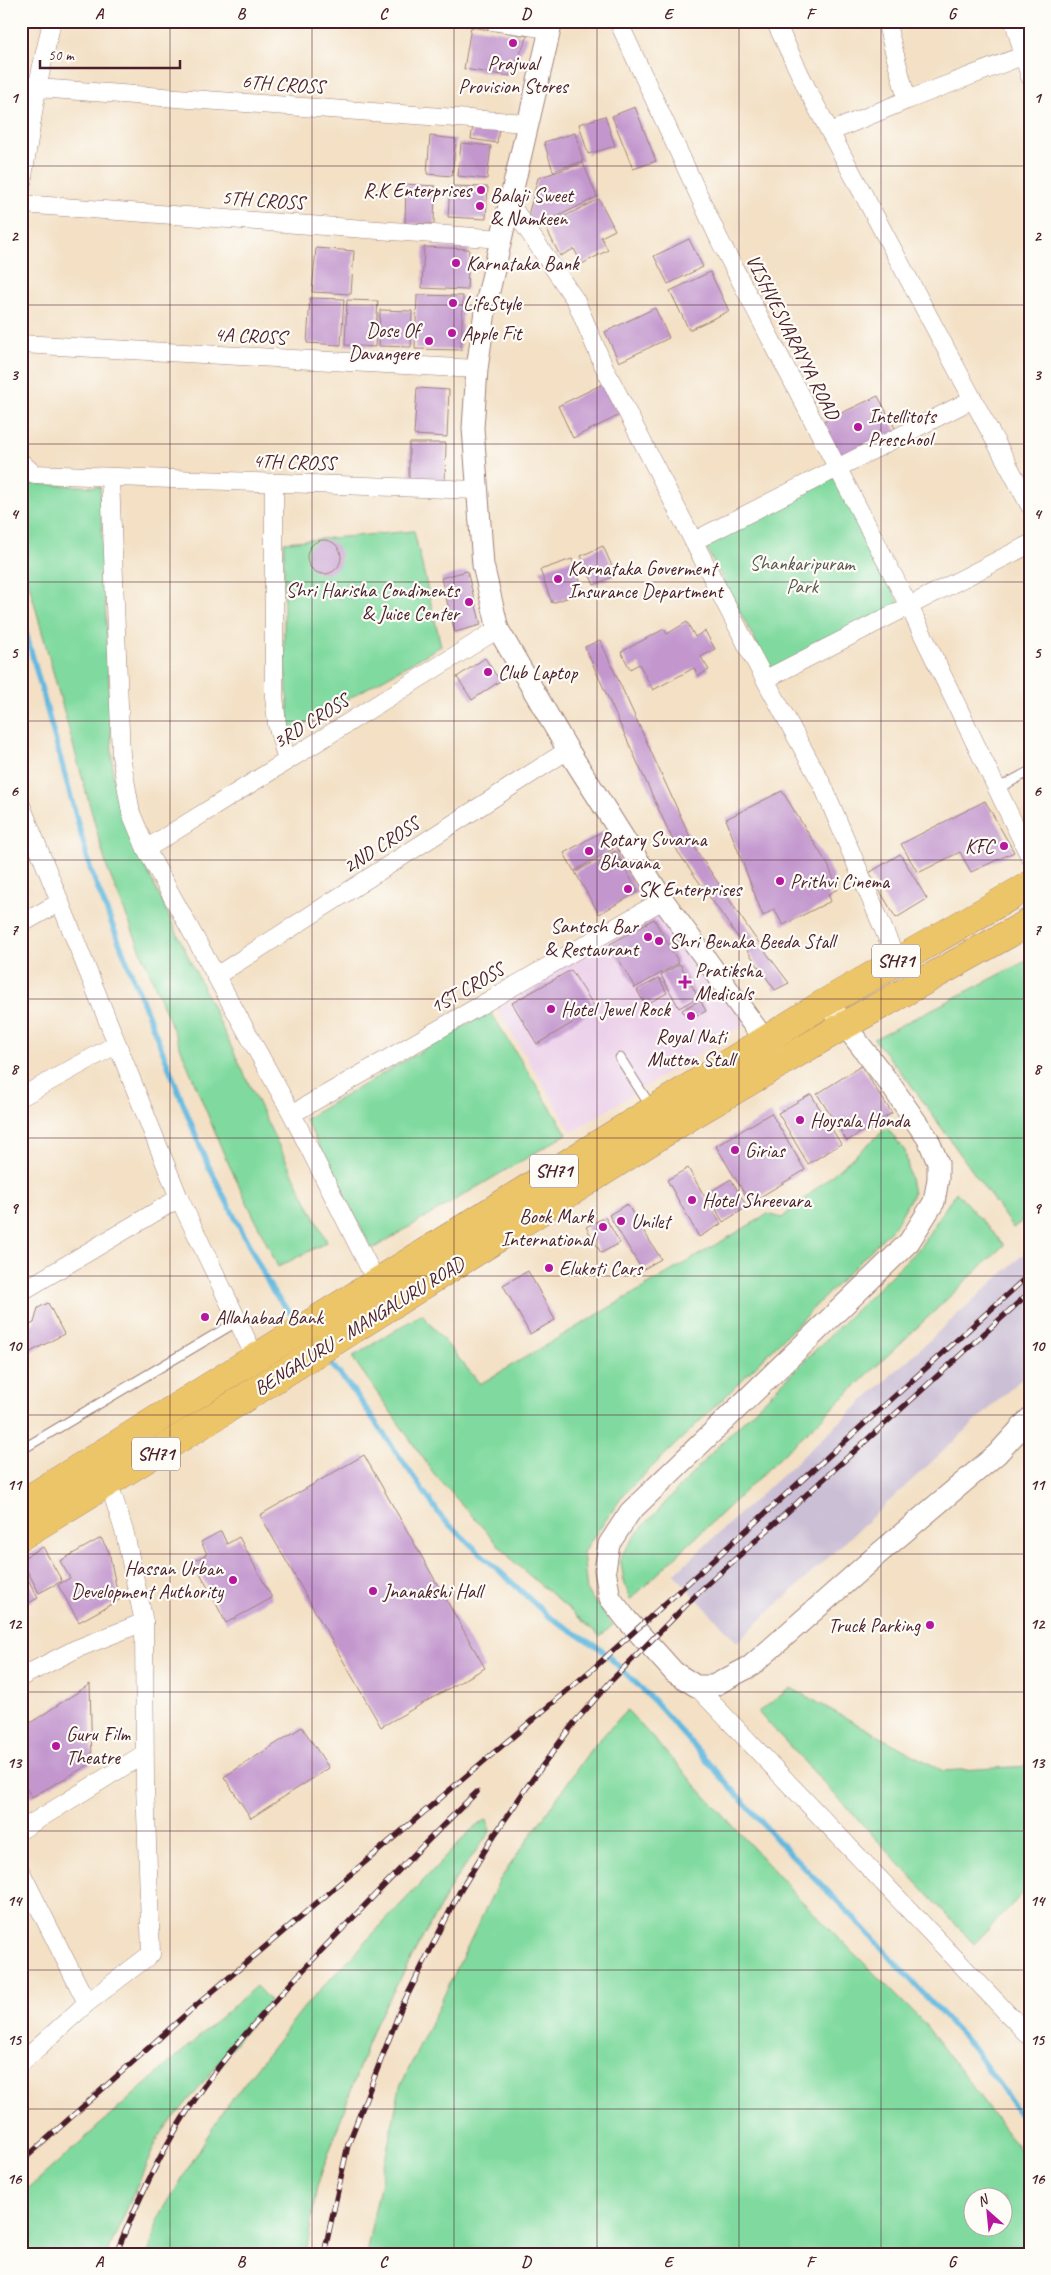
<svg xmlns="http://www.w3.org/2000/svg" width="1051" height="2275" font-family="Caveat,sans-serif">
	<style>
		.built { fill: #ecd1ea }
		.industrial { fill: #cbbfd5 }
		.green { fill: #80da9f; stroke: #657c65; fill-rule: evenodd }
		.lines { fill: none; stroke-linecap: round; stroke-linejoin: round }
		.stream { stroke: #63b9df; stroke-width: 5.5 }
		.building { fill: #c397ce }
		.service-casing { stroke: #9e8078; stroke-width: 11 }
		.minor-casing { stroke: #9e8078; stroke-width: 19 }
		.tertiary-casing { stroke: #9e8078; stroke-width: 23 }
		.primary-casing { stroke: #9e8078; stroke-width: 29 }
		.service { stroke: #fff; stroke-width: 9 }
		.minor { stroke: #fff; stroke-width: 18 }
		.tertiary { stroke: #fff; stroke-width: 21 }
		.primary { stroke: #edc569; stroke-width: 28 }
		.rail-casing { stroke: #4a1f2b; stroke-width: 5.5 }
		.rail { stroke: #fdfcf7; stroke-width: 4; stroke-dasharray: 11; stroke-linecap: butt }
		.grid { fill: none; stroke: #4a1f2b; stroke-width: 1; stroke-opacity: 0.55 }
		.poi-dot { fill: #b5179e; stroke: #fdfcf7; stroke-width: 2 }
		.labels { text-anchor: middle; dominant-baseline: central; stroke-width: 4.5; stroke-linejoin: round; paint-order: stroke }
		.shield { fill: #fdfcf7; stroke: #806168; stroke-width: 1 }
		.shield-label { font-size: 19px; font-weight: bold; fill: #4a1f2b }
		.poi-label { font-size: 20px; fill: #4a1f2b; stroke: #fdfcf7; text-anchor: start }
		.street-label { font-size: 20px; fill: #4a1f2b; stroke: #fdfcf7 }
		.park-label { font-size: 20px; fill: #5a574e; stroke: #fdfcf7 }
		.neatline { fill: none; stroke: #4a1f2b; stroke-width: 2 }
		.grid-label { font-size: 16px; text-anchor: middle; font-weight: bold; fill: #4a1f2b }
	</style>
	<rect width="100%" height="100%" fill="#fdfcf7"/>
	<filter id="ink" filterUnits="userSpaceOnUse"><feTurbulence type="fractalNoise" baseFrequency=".02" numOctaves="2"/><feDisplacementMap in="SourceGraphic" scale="10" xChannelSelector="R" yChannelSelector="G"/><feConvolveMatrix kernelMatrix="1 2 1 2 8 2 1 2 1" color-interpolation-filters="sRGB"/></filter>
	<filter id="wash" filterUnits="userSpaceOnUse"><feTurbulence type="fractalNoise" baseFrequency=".0096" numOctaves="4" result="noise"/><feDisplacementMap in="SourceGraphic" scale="20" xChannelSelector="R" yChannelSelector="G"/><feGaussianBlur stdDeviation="1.12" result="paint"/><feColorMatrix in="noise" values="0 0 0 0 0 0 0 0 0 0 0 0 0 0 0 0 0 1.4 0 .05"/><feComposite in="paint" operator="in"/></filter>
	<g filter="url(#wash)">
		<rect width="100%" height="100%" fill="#f3e0c5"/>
		<path class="built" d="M 660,908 L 701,972 L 746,1024 L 572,1132 L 493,1002 Z"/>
		<path class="industrial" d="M 1030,1248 L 1030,1371 L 737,1642 L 674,1574 Z"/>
		<g class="green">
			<path d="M 835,477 L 900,604 L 771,671 L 704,544 Z"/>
			<path d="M 21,483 L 100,487 L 113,777 L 126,826 L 270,1128 L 327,1242 L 278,1267 L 223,1152 L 107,868 L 21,555 Z"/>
			<path d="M 414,531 L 441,646 L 290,732 L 284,652 L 284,542 Z"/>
			<path d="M 1030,959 L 1030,1215 L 1013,1228 L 909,1082 L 874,1039 Z"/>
			<path d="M 490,1011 L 567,1134 L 372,1249 L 305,1119 Z"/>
			<path d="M 887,1128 L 905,1151 L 913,1194 L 895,1226 L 728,1394 L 625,1493 L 583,1552 L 587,1592 L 613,1625 L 600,1636 L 515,1563 L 435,1475 L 352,1357 L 422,1314 L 480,1384 L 768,1214 L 782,1218 Z"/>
			<path d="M 956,1192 L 1004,1245 L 630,1600 L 624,1581 L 620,1557 L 639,1531 L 720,1444 L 920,1247 Z"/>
			<path d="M 791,1688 L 943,1771 L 1030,1766 L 1030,1886 L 974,1944 L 758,1712 Z"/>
			<path d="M 627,1710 L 800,1899 L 924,2023 L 1030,2163 L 1030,2254 L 366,2254 L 400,2087 L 499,1881 L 591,1749 ZM 974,2198 L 1004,2198 L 1004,2228 L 974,2228 Z"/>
			<path d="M 487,1819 L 490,1832 L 454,1881 L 373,2028 L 317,2186 L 306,2254 L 148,2254 L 159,2217 L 222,2112 L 305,2006 L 471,1830 Z"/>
			<path d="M 256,1986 L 270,2001 L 159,2136 L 107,2254 L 21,2254 L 21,2195 Z"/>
		</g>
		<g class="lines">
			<g class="stream">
				<path d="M 21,22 L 21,21"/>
				<path d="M 21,614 L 91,871 L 206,1161 L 273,1292 L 298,1322"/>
				<path d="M 325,1356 L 358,1397 L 442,1518 L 548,1616 L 601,1649 L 654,1701 L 780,1843 L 860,1924 L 973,2048 L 1030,2128"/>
			</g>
		</g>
		<g id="blocks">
			<g class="building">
				<path d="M 471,27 L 528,36 L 510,76 L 464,69 Z"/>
				<path d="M 635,107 L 656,161 L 633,169 L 612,116 Z"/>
				<path d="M 605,116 L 615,146 L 588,154 L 579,124 Z"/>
				<path d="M 473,125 L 499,129 L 497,143 L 471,139 Z"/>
				<path d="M 575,133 L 583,161 L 553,171 L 544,142 Z"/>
				<path d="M 430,136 L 456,139 L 452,176 L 427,174 Z"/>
				<path d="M 461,143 L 491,146 L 487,179 L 458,176 Z"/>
				<path d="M 583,163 L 597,197 L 532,229 L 527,219 L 538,178 Z"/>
				<path d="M 406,184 L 435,186 L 434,224 L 405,223 Z"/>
				<path d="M 450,186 L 488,187 L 486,219 L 448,217 Z"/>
				<path d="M 599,199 L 615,230 L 601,237 L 608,250 L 582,264 L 574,249 L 560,256 L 545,226 Z"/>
				<path d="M 689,239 L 703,267 L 668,284 L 654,256 Z"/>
				<path d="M 424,247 L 469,249 L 467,290 L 422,288 Z"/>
				<path d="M 316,248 L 354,251 L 351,294 L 312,292 Z"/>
				<path d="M 710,272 L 729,311 L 689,330 L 670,291 Z"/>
				<path d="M 417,295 L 463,296 L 461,350 L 415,349 Z"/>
				<path d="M 310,298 L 344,299 L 341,345 L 307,343 Z"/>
				<path d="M 347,300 L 378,301 L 375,347 L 345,345 Z"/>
				<path d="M 655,308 L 669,338 L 619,362 L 605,332 Z"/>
				<path d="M 380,310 L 412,311 L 411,347 L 379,346 Z"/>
				<path d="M 605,383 L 620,415 L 573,438 L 558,406 Z"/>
				<path d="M 417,388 L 449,390 L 447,437 L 414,435 Z"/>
				<path d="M 878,396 L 897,432 L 840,461 L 820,423 Z"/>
				<path d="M 409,443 L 446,443 L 445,481 L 409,480 Z"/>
				<circle cx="324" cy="557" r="17"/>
				<path d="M 603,546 L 616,575 L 594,585 L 581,556 Z"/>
				<path d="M 572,559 L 584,592 L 552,603 L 540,570 Z"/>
				<path d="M 467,571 L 481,625 L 455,632 L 441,578 Z"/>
				<path d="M 687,622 L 695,637 L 705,631 L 715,649 L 701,657 L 709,670 L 698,676 L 694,668 L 653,690 L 639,664 L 630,669 L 621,652 L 664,629 L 667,634 Z"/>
				<path d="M 600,640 L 696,850 L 753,935 L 789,983 L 775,990 L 678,852 L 585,647 Z"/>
				<path d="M 485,658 L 500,681 L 472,700 L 457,677 Z"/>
				<path d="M 1030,779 L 1030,790 L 1025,781 Z"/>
				<path d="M 782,791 L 828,865 L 838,889 L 828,894 L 831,901 L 783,925 L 774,909 L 763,916 L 726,819 Z"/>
				<path d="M 985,801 L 1014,852 L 971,872 L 960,852 L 918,873 L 901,844 Z"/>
				<path d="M 603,831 L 613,849 L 574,871 L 564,853 Z"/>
				<path d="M 615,851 L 638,892 L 599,914 L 575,872 Z"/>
				<path d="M 900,854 L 927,899 L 896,918 L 869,873 Z"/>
				<path d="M 654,919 L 679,963 L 635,988 L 610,944 Z"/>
				<path d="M 680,964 L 698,997 L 679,1008 L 661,975 Z"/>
				<path d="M 571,970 L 596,1009 L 537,1044 L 512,1003 Z"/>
				<path d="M 659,978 L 667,993 L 645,1005 L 637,990 Z"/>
				<path d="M 700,1000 L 706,1011 L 688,1021 L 682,1010 Z"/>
				<path d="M 861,1066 L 892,1113 L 847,1141 L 817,1094 Z"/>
				<path d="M 811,1094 L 841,1144 L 808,1164 L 778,1113 Z"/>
				<path d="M 771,1113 L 805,1170 L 750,1203 L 716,1146 Z"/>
				<path d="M 688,1168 L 721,1224 L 699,1237 L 667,1180 Z"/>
				<path d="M 731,1179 L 747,1207 L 723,1222 L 707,1194 Z"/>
				<path d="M 627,1204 L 661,1259 L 642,1270 L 609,1215 Z"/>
				<path d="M 605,1217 L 620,1243 L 601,1253 L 586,1227 Z"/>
				<path d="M 528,1271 L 555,1320 L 530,1334 L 503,1285 Z"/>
				<path d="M 48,1303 L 64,1334 L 21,1357 L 21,1329 L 34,1323 L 38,1308 Z"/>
				<path d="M 364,1455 L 485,1668 L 381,1727 L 260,1515 Z"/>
				<path d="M 221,1531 L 227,1544 L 239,1537 L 272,1598 L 226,1623 L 194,1561 L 207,1554 L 201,1542 Z"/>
				<path d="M 101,1538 L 109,1552 L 119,1600 L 79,1622 L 58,1585 L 70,1578 L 60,1561 Z"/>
				<path d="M 43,1547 L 62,1581 L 39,1593 L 21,1559 Z"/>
				<path d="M 21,1567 L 38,1598 L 21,1607 Z"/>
				<path d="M 90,1684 L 92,1763 L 32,1797 L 21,1780 L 21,1729 Z"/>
				<path d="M 302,1727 L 329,1768 L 251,1818 L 224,1777 Z"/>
			</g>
		</g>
	</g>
	<g filter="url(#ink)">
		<use href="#blocks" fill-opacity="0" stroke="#9e8078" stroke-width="1"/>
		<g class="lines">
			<defs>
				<g id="service">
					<path d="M 997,789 L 1030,771"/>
					<path d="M 620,1058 L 651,1107"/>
					<path d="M 21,1450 L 238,1321"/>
				</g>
				<g id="minor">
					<path d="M 492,21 L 549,29"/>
					<path d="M 618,21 L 720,241 L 909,606 L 1030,857"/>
					<path d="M 775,21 L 807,89 L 1030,506"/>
					<path d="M 886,21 L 907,100"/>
					<path d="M 1014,21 L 1030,77"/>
					<path d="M 37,88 L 526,123"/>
					<path d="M 830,132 L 907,100 L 1030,53"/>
					<path d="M 21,189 L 37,88 L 52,21"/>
					<path d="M 21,204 L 502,239"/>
					<path d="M 510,204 L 576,301 L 605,369 L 754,659 L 823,786 L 897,961"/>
					<path d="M 21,344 L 477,369"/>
					<path d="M 21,462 L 34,474 L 477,490"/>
					<path d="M 110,478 L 121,756 L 131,813 L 146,849 L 292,1114 L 376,1281"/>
					<path d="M 274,483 L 274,696 L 277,724 L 287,761"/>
					<path d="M 694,541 L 973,399"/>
					<path d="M 766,679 L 1030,544"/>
					<path d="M 21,805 L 179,1198 L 256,1359"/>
					<path d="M 146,849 L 498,629"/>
					<path d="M 21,924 L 60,902"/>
					<path d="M 216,976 L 568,750"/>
					<path d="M 21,1097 L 117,1044"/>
					<path d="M 292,1114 L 663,900"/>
					<path d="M 21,1292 L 179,1198"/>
					<path d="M 21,1677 L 76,1649 L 144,1622"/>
					<path d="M 696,1686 L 1030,2037"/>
					<path d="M 21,1830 L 144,1754"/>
					<path d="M 21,1872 L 87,2003 L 151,1954 L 145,1784 L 144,1622 L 125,1534 L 109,1483"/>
					<path d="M 21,2063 L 87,2003"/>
				</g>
				<g id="tertiary">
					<path d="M 552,21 L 486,304 L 477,369 L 473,428 L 483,565 L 498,629 L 568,750 L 663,900 L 774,1053"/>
					<path d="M 827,1002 L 890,1084 L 928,1139 L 938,1163 L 938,1179 L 934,1202 L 909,1242 L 630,1512 L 609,1544 L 605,1570 L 610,1598 L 627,1620 L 674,1672 L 696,1686 L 713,1686 L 751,1666 L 877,1555 L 997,1454 L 1030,1418"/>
				</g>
				<g id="primary">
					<path d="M 21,1504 L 823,1004 L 1030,885"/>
					<path d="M 21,1536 L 232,1406 L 694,1114 L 838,1029 L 1030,922"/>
				</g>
			</defs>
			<use href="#service" class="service-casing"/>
			<use href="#minor" class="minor-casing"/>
			<use href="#tertiary" class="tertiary-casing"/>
			<use href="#primary" class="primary-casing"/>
			<use href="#service" class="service"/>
			<use href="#minor" class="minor"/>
			<use href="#tertiary" class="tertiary"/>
			<use href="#primary" class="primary"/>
			<defs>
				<g id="rail">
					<path d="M 21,2162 L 193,2008 L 596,1666 L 1030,1274"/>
					<path d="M 116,2254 C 133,2212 152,2170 175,2131 C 214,2064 268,2008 320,1952 C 372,1898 423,1844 477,1792"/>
					<path d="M 324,2254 L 348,2145 L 401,2008 L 459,1893 L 493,1837 L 527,1787 L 574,1723 L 612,1680 L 699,1592 L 1030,1292"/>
				</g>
			</defs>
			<use href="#rail" class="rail-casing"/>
			<use href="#rail" class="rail"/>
		</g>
	</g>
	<path class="grid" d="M 170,21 L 170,2254M 312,21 L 312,2254M 454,21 L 454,2254M 597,21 L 597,2254M 739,21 L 739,2254M 881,21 L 881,2254M 21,166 L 1030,166M 21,305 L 1030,305M 21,444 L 1030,444M 21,582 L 1030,582M 21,721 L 1030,721M 21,860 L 1030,860M 21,999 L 1030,999M 21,1138 L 1030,1138M 21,1276 L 1030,1276M 21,1415 L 1030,1415M 21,1554 L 1030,1554M 21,1692 L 1030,1692M 21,1831 L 1030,1831M 21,1970 L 1030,1970M 21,2109 L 1030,2109"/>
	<g class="poi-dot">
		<circle cx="513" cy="43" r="5"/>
		<circle cx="481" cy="190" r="5"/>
		<circle cx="480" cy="206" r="5"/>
		<circle cx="456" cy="263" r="5"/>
		<circle cx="453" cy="303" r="5"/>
		<circle cx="452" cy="333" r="5"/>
		<circle cx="429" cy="341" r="5"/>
		<circle cx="858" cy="427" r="5"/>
		<circle cx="558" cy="579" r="5"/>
		<circle cx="469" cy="602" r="5"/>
		<circle cx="488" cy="672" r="5"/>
		<circle cx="1004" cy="846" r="5"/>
		<circle cx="589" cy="851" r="5"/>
		<circle cx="780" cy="881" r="5"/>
		<circle cx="628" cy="889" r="5"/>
		<circle cx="648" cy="937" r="5"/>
		<circle cx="659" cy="941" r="5"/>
		<path d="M682.5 974.5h5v5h5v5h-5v5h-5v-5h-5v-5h5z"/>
		<circle cx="551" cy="1009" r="5"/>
		<circle cx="691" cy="1016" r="5"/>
		<circle cx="800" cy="1120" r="5"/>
		<circle cx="735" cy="1150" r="5"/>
		<circle cx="692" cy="1200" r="5"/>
		<circle cx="621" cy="1221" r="5"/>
		<circle cx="603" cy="1227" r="5"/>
		<circle cx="549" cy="1268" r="5"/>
		<circle cx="205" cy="1317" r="5"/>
		<circle cx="233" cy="1580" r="5"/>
		<circle cx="373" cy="1591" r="5"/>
		<circle cx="930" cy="1625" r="5"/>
		<circle cx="56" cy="1746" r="5"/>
	</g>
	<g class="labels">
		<g class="shield">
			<rect x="872" y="944.5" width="48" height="33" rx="4"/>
			<rect x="530" y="1154.5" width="48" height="33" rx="4"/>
			<rect x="132" y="1437.5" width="48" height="33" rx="4"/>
		</g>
		<g class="shield-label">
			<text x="896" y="961">SH71</text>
			<text x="554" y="1171">SH71</text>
			<text x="156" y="1454">SH71</text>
		</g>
		<g class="poi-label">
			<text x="513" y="63" text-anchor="middle">Prajwal<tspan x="513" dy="23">Provision Stores</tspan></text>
			<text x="471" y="190" text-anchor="end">R.K Enterprises</text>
			<text x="490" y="195">Balaji Sweet<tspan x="490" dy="23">&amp; Namkeen</tspan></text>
			<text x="466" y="263">Karnataka Bank</text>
			<text x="463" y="303">LifeStyle</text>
			<text x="419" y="330" text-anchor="end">Dose Of<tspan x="419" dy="23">Davangere</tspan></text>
			<text x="462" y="333">Apple Fit</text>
			<text x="868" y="416">Intellitots<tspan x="868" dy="23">Preschool</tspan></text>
			<text x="568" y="568">Karnataka Goverment<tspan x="568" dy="23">Insurance Department</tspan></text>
			<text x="459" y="590" text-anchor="end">Shri Harisha Condiments<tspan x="459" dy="23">&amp; Juice Center</tspan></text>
			<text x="498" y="672">Club Laptop</text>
			<text x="599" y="839">Rotary Suvarna<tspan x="599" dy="23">Bhavana</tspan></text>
			<text x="994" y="846" text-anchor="end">KFC</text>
			<text x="790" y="881">Prithvi Cinema</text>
			<text x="638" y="889">SK Enterprises</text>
			<text x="638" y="926" text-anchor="end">Santosh Bar<tspan x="638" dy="23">&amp; Restaurant</tspan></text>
			<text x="669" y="941">Shri Benaka Beeda Stall</text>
			<text x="695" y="970">Pratiksha<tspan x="695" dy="23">Medicals</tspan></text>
			<text x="561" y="1009">Hotel Jewel Rock</text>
			<text x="691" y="1036" text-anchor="middle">Royal Nati<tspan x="691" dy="23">Mutton Stall</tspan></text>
			<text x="810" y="1120">Hoysala Honda</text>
			<text x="745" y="1150">Girias</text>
			<text x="702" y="1200">Hotel Shreevara</text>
			<text x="593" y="1216" text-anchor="end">Book Mark<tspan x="593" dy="23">International</tspan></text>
			<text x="631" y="1221">Unilet</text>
			<text x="559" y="1268">Elukoti Cars</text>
			<text x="215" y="1317">Allahabad Bank</text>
			<text x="223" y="1568" text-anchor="end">Hassan Urban<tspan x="223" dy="23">Development Authority</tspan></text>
			<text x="383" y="1591">Jnanakshi Hall</text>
			<text x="920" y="1625" text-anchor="end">Truck Parking</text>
			<text x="66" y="1734">Guru Film<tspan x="66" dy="23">Theatre</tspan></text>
		</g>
		<g class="street-label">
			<text transform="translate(283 84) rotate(4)">6TH CROSS</text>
			<text transform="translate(263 200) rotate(4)">5TH CROSS</text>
			<text transform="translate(250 336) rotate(3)">4A CROSS</text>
			<text transform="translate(793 337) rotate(63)">VISHVESVARAYYA ROAD</text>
			<text transform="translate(294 462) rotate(2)">4TH CROSS</text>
			<text transform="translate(311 721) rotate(-32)">3RD CROSS</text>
			<text transform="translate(381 845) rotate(-33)">2ND CROSS</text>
			<text transform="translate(467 988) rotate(-30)">1ST CROSS</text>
			<text transform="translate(359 1326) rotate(-32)">BENGALURU - MANGALURU ROAD</text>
		</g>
		<g class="park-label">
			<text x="802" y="563">Shankaripuram<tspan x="802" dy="23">Park</tspan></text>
		</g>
	</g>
	<rect width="1051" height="2275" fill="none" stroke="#fdfcf7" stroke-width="55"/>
	<g transform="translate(988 2212) rotate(333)"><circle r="24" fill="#fdfcf7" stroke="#b5a4a5"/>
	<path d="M0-4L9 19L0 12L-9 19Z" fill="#b5179e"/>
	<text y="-8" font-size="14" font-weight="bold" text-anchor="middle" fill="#4a1f2b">N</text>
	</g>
	<path d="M40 60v8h140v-8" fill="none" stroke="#4a1f2b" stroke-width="2.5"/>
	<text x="48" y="60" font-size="15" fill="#4a1f2b" stroke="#fdfcf7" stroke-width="4" paint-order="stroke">50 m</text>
	<rect x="28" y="28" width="996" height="2220" class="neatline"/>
	<g class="grid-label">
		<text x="99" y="19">A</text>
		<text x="241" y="19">B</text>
		<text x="383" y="19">C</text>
		<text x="526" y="19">D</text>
		<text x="668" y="19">E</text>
		<text x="810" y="19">F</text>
		<text x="952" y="19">G</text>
		<text x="14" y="103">1</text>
		<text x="1037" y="103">1</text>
		<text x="14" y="241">2</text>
		<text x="1037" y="241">2</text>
		<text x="14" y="380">3</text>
		<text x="1037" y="380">3</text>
		<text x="14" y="519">4</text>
		<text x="1037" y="519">4</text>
		<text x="14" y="658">5</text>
		<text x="1037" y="658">5</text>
		<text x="14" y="796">6</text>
		<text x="1037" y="796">6</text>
		<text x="14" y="935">7</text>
		<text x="1037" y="935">7</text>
		<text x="14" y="1074">8</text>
		<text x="1037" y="1074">8</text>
		<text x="14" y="1213">9</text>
		<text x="1037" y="1213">9</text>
		<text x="14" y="1351">10</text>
		<text x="1037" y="1351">10</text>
		<text x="14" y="1490">11</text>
		<text x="1037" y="1490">11</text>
		<text x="14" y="1629">12</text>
		<text x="1037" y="1629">12</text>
		<text x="14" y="1768">13</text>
		<text x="1037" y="1768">13</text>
		<text x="14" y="1906">14</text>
		<text x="1037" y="1906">14</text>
		<text x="14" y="2045">15</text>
		<text x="1037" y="2045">15</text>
		<text x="14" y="2184">16</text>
		<text x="1037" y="2184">16</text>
		<text x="99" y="2267">A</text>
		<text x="241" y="2267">B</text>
		<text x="383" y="2267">C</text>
		<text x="526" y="2267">D</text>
		<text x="668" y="2267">E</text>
		<text x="810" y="2267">F</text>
		<text x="952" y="2267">G</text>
	</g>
</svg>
